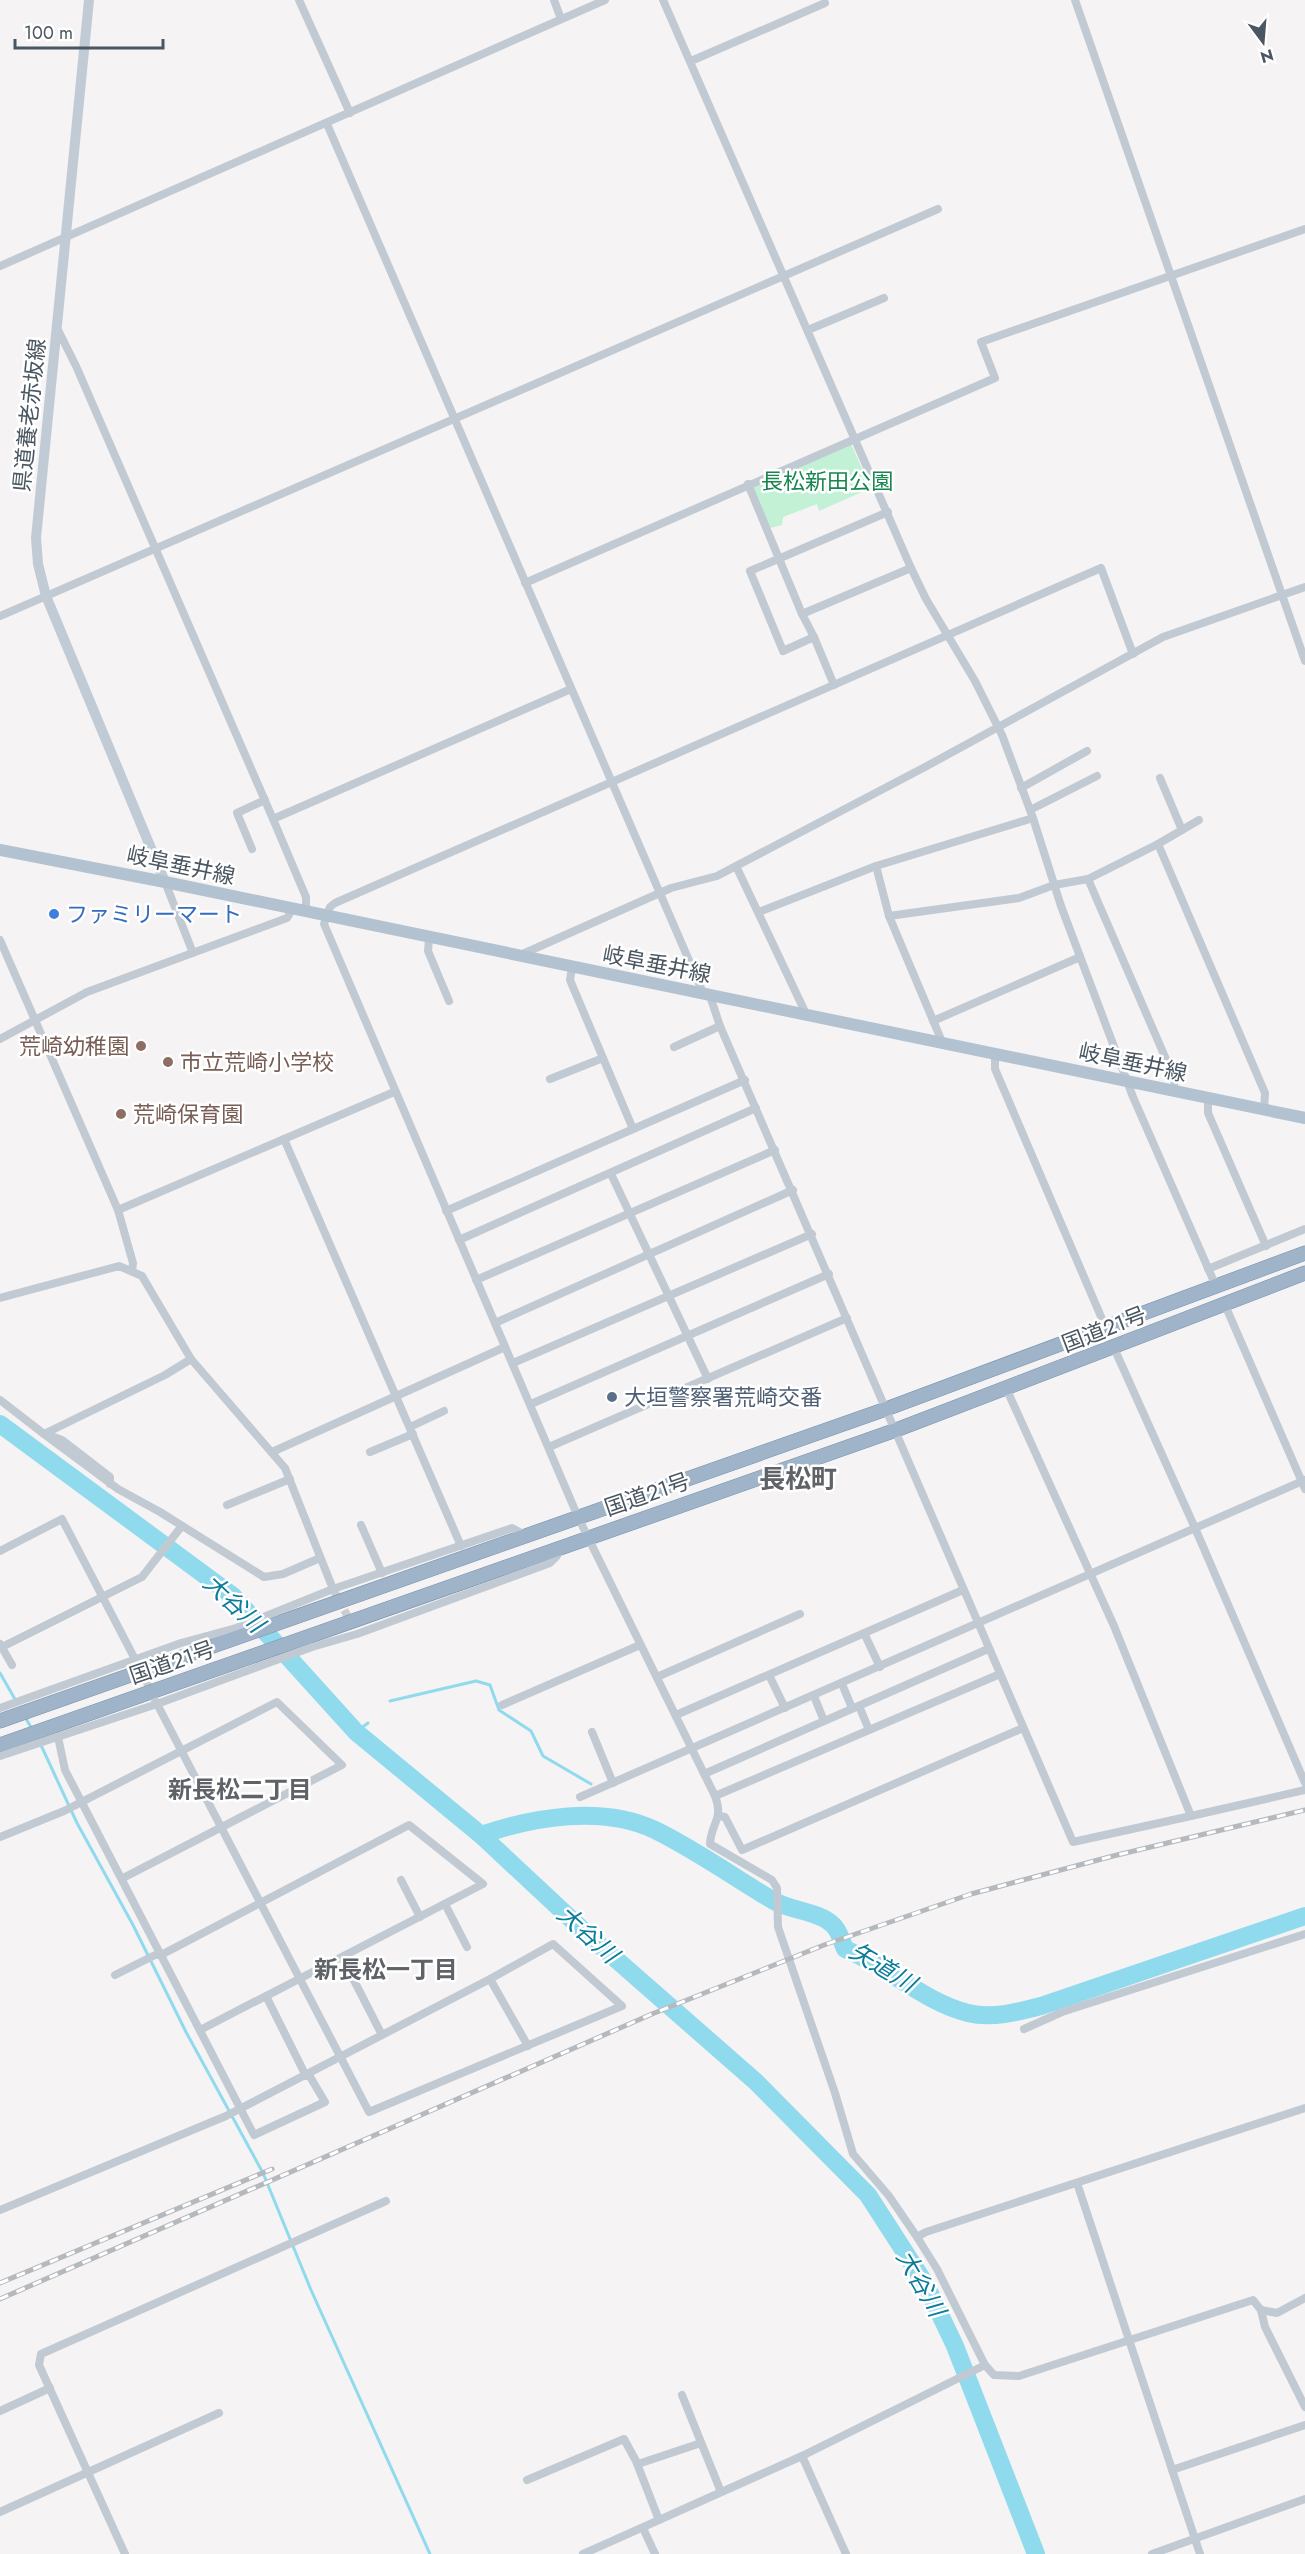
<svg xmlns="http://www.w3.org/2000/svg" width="1305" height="2554" font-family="Jost,'Noto Sans JP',sans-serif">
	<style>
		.green { fill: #c3f1d5 }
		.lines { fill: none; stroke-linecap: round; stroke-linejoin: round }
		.stream { stroke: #90daee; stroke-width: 3 }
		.river { stroke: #90daee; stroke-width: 18 }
		.minor-tunnel { stroke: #caccce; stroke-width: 8; stroke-dasharray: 8 4; stroke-linecap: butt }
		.trunk-casing { stroke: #7690ad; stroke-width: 15 }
		.minor { stroke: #c1cad2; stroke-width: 8 }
		.secondary { stroke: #c1cbd6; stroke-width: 10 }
		.primary { stroke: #b3c2d1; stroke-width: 12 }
		.trunk { stroke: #9fb4c9; stroke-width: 14 }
		.rail-casing { stroke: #b5b8bd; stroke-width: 5 }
		.rail { stroke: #fff; stroke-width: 3; stroke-dasharray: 9; stroke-linecap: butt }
		.shop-dot { fill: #3f7fe0; stroke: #fff; stroke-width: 2 }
		.education-dot { fill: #8d6e63; stroke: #fff; stroke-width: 2 }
		.service-dot { fill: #5c6f8a; stroke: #fff; stroke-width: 2 }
		.labels { text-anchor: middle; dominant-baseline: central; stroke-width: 5; stroke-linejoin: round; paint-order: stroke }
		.street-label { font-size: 22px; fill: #4a5661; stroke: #fff }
		.park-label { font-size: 22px; fill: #17864f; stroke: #fff }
		.shop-label { font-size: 22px; fill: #366cbe; stroke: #fff; text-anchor: start }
		.education-label { font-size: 22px; fill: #785e54; stroke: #fff; text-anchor: start }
		.service-label { font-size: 22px; fill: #4e5e75; stroke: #fff; text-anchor: start }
		.water-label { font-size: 24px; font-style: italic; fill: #0c7c9b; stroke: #fff }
		.neighbourhood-label { font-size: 24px; font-weight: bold; fill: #5f6368; stroke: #fff }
		.quarter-label { font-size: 26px; font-weight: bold; fill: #5f6368; stroke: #fff }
	</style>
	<rect width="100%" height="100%" fill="#f5f3f3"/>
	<path class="green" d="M 851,444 L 871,488 L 819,511 L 817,504 L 783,517 L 782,525 L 770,528 L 761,524 L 746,490 Z"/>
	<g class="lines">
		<g class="stream">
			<path d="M 0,1673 L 16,1701"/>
			<path d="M 390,1701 L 476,1681 L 490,1685 L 499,1710 L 531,1731 L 543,1756 L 591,1784"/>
			<path d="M 25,1717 L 32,1729"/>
			<path d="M 356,1732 L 368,1723"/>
			<path d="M 40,1743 L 77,1823 L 133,1925 L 186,2032 L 263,2173 L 311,2290 L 430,2554"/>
		</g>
		<g class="river">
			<path d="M 0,1424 L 233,1596 L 356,1732 L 481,1835 L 586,1933 L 755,2081 L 868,2195 L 926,2285 L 955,2346 L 1036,2554"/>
			<path d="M 481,1835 C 534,1817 602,1805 655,1830 C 696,1850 735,1878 774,1901 C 791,1911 819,1911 833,1925 C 839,1930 842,1942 845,1949 C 887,1966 924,2002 968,2013 C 992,2019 1018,2012 1041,2006 L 1305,1916"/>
		</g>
		<g class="minor-tunnel">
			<path d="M 333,1589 L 357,1634"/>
			<path d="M 140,1669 L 152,1693"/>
		</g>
		<defs>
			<g id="trunk">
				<path d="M 0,1721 L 886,1409 L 1305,1253"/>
				<path d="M 0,1745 L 896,1430 L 1305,1273"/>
			</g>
		</defs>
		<use href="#trunk" class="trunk-casing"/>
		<g class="minor">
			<path d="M 299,0 L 350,113"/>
			<path d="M 554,0 L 561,19"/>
			<path d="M 663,0 L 911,568 L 926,599 L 975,681 L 1002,735 L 1033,818 L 1061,906 L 1133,1097 L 1215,1284"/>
			<path d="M 1075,0 L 1305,661"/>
			<path d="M 691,61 L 825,3"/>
			<path d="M 327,124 L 704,995"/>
			<path d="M 0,266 L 605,0"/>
			<path d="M 57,328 L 76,366 L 273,819 L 306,897 L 306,912"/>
			<path d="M 808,330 L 884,298"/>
			<path d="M 748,484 L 802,614"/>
			<path d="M 525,583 L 995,378 L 981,342 L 1305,229"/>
			<path d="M 0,616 L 938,209"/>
			<path d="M 814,637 L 802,614 L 911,568"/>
			<path d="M 834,685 L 814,637 L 783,651 L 750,571 L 888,512"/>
			<path d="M 1160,778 L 1182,830"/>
			<path d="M 1021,788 L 1087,751"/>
			<path d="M 1030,810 L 1097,776"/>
			<path d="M 273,819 L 571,689"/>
			<path d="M 1158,844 L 1199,820"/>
			<path d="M 252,849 L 237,813 L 265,800"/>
			<path d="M 736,866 L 807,1016"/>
			<path d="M 876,866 L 889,916 L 943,1044"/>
			<path d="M 1088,879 L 1158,844 L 1265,1093 L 1264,1110"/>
			<path d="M 165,882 L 193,953"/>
			<path d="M 759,912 L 876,866 L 1033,818"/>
			<path d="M 889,916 L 1019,898 L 1054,885 L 1088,879 L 1175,1080 L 1173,1091"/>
			<path d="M 429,939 L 428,951 L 449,1001"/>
			<path d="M 0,940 L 118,1210 L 133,1263 L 132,1271"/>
			<path d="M 518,956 L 671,888 L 717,876 L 925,767 L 1163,637 L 1305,587"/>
			<path d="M 572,968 L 570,980 L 633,1129"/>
			<path d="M 710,996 L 720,1026 L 1073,1842 L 1191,1816"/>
			<path d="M 933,1021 L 1080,957"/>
			<path d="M 0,1039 L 87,992 L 287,918 L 292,910"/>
			<path d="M 674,1047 L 720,1026"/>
			<path d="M 995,1055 L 995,1069 L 1105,1326"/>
			<path d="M 550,1079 L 603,1058"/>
			<path d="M 1208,1099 L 1208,1113 L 1266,1246"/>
			<path d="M 284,1139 L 461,1546"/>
			<path d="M 611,1174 L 708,1379"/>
			<path d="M 118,1210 L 394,1092"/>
			<path d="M 446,1211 L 745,1080"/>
			<path d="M 459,1240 L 756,1108"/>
			<path d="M 1208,1269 L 1305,1229"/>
			<path d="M 476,1280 L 775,1150"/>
			<path d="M 0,1298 L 119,1266 L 142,1276 L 191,1359 L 285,1468 L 333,1589"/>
			<path d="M 1225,1305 L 1305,1489"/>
			<path d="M 495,1323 L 793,1190"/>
			<path d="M 1114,1348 L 1195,1528 L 1305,1783"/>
			<path d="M 513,1363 L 812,1234"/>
			<path d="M 1006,1388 L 1114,1626 L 1191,1816 L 1305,1790"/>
			<path d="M 0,1400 L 44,1434 L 165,1375 L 191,1359"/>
			<path d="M 531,1404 L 829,1274"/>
			<path d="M 410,1427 L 444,1411"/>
			<path d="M 44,1434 L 118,1489 L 160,1512 L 264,1577 L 283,1574 L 320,1558"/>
			<path d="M 51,1436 L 62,1440 L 110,1477 L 110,1484"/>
			<path d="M 549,1447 L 847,1318"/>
			<path d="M 272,1452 L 505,1347"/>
			<path d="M 370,1452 L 413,1434"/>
			<path d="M 227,1505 L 290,1479"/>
			<path d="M 361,1525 L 382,1573"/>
			<path d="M 0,1551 L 62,1519 L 138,1665"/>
			<path d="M 864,1633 L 880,1667"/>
			<path d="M 0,1644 L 12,1665"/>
			<path d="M 2,1647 L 142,1577 L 181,1527"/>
			<path d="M 769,1675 L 785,1708"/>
			<path d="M 657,1677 L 800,1614"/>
			<path d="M 842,1684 L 852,1708"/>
			<path d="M 814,1696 L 824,1721"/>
			<path d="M 154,1698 L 369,2112 L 622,2006 L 553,1944 L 490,1979 L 528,2046"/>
			<path d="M 502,1705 L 640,1645"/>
			<path d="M 859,1706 L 869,1730"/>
			<path d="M 0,1708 L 181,1643 L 236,1628 L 333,1589 L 512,1528 L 525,1535"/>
			<path d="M 676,1715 L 963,1590"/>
			<path d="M 592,1732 L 613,1783"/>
			<path d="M 58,1737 L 65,1770 L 254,2135 L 325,2102 L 309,2075"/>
			<path d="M 0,1756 L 157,1704 L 312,1647 L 357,1634 L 550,1563 L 557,1556 L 557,1549"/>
			<path d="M 704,1774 L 988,1649"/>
			<path d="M 715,1796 L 1000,1674"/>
			<path d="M 580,1797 L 1305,1480"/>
			<path d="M 719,1816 L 725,1817 L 742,1850 L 1023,1728"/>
			<path d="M 0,1837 L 64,1811 L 277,1702 L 342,1765 L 123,1878"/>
			<path d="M 401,1880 L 420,1917"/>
			<path d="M 445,1904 L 467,1947"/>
			<path d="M 342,1957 L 382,2035"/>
			<path d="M 115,1975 L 155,1955 L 161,1955 L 409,1825 L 483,1884 L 200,2030"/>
			<path d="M 266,1996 L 306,2076"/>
			<path d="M 1024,2029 L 1062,2012 L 1305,1934"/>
			<path d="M 1077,2183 L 1200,2554"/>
			<path d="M 0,2210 L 226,2116 L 490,1979"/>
			<path d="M 917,2237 L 926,2232 L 1305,2108"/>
			<path d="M 1261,2310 L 1277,2313 L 1305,2298"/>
			<path d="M 985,2365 L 937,2269 L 917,2237 L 889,2196 L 853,2154 L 835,2093 L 778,1927 L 777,1888 L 772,1880 L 710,1844 C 711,1823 724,1819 715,1796 L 578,1517 L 324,924 L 330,907 L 335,903 L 1101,568 L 1133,654"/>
			<path d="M 682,2395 L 721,2492"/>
			<path d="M 0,2411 L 50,2388"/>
			<path d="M 802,2456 L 846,2554"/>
			<path d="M 638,2464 L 701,2443"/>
			<path d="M 1172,2470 L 1305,2425"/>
			<path d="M 527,2480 L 624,2439 L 636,2461 L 659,2520"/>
			<path d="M 0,2512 L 219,2413"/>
			<path d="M 643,2528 L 655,2554"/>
			<path d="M 125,2554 L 39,2365 L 41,2354 L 386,2201"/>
			<path d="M 583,2554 L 802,2456 L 985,2365 L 994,2375 L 1019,2376 L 1253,2300 L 1261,2310 L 1265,2327 L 1305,2407"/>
			<path d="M 1152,2554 L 1305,2499"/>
		</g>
		<path class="secondary" d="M 89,0 L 36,538 L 38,564 L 46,596 L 165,882"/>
		<path class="primary" d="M 0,850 L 165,882 L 1305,1118"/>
		<use href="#trunk" class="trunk"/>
		<defs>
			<g id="rail">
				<path d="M 0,2283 L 272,2169"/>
				<path d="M 0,2299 L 652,2014 L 824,1945 L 971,1894 L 1113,1856 L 1305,1810"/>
			</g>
		</defs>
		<use href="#rail" class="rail-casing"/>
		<use href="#rail" class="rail"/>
	</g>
	<circle class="shop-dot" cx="54" cy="914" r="6"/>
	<g class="education-dot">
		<circle cx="141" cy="1046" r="6"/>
		<circle cx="168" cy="1062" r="6"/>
		<circle cx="121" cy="1114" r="6"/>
	</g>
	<circle class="service-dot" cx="612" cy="1397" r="6"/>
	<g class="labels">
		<g class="street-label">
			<text transform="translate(29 415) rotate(-84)">県道養老赤坂線</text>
			<text transform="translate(181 865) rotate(12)">岐阜垂井線</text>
			<text transform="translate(657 964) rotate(11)">岐阜垂井線</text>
			<text transform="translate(1133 1062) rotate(12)">岐阜垂井線</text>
			<text transform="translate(1104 1329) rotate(-21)">国道21号</text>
			<text transform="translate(647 1494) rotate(-19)">国道21号</text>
			<text transform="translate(172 1662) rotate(-19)">国道21号</text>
		</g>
		<g class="park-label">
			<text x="827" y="481">長松新田公園</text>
		</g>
		<g class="shop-label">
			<text x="66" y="914">ファミリーマート</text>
		</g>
		<g class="education-label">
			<text x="129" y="1046" text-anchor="end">荒崎幼稚園</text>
			<text x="180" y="1062">市立荒崎小学校</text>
			<text x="133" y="1114">荒崎保育園</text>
		</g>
		<g class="service-label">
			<text x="624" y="1397">大垣警察署荒崎交番</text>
		</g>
		<g class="water-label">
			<text transform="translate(234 1603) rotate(43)">大谷川</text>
			<text transform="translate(588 1934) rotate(42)">大谷川</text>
			<text transform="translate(883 1967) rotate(31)">矢道川</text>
			<text transform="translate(921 2283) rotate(60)">大谷川</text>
		</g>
		<g class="neighbourhood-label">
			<text x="240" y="1789">新長松二丁目</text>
			<text x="386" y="1969">新長松一丁目</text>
		</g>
		<g class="quarter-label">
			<text x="798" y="1479">長松町</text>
		</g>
	</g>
	<g transform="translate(1263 42) rotate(164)" stroke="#ffffff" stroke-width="4.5" paint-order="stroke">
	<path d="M0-4.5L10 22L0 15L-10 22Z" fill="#4a5661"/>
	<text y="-9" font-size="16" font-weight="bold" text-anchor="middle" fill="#4a5661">N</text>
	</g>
	<path d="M15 39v9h148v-9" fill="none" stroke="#4a5661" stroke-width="3"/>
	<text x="24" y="39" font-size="18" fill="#4a5661" stroke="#ffffff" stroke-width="4.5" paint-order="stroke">100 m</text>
</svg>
